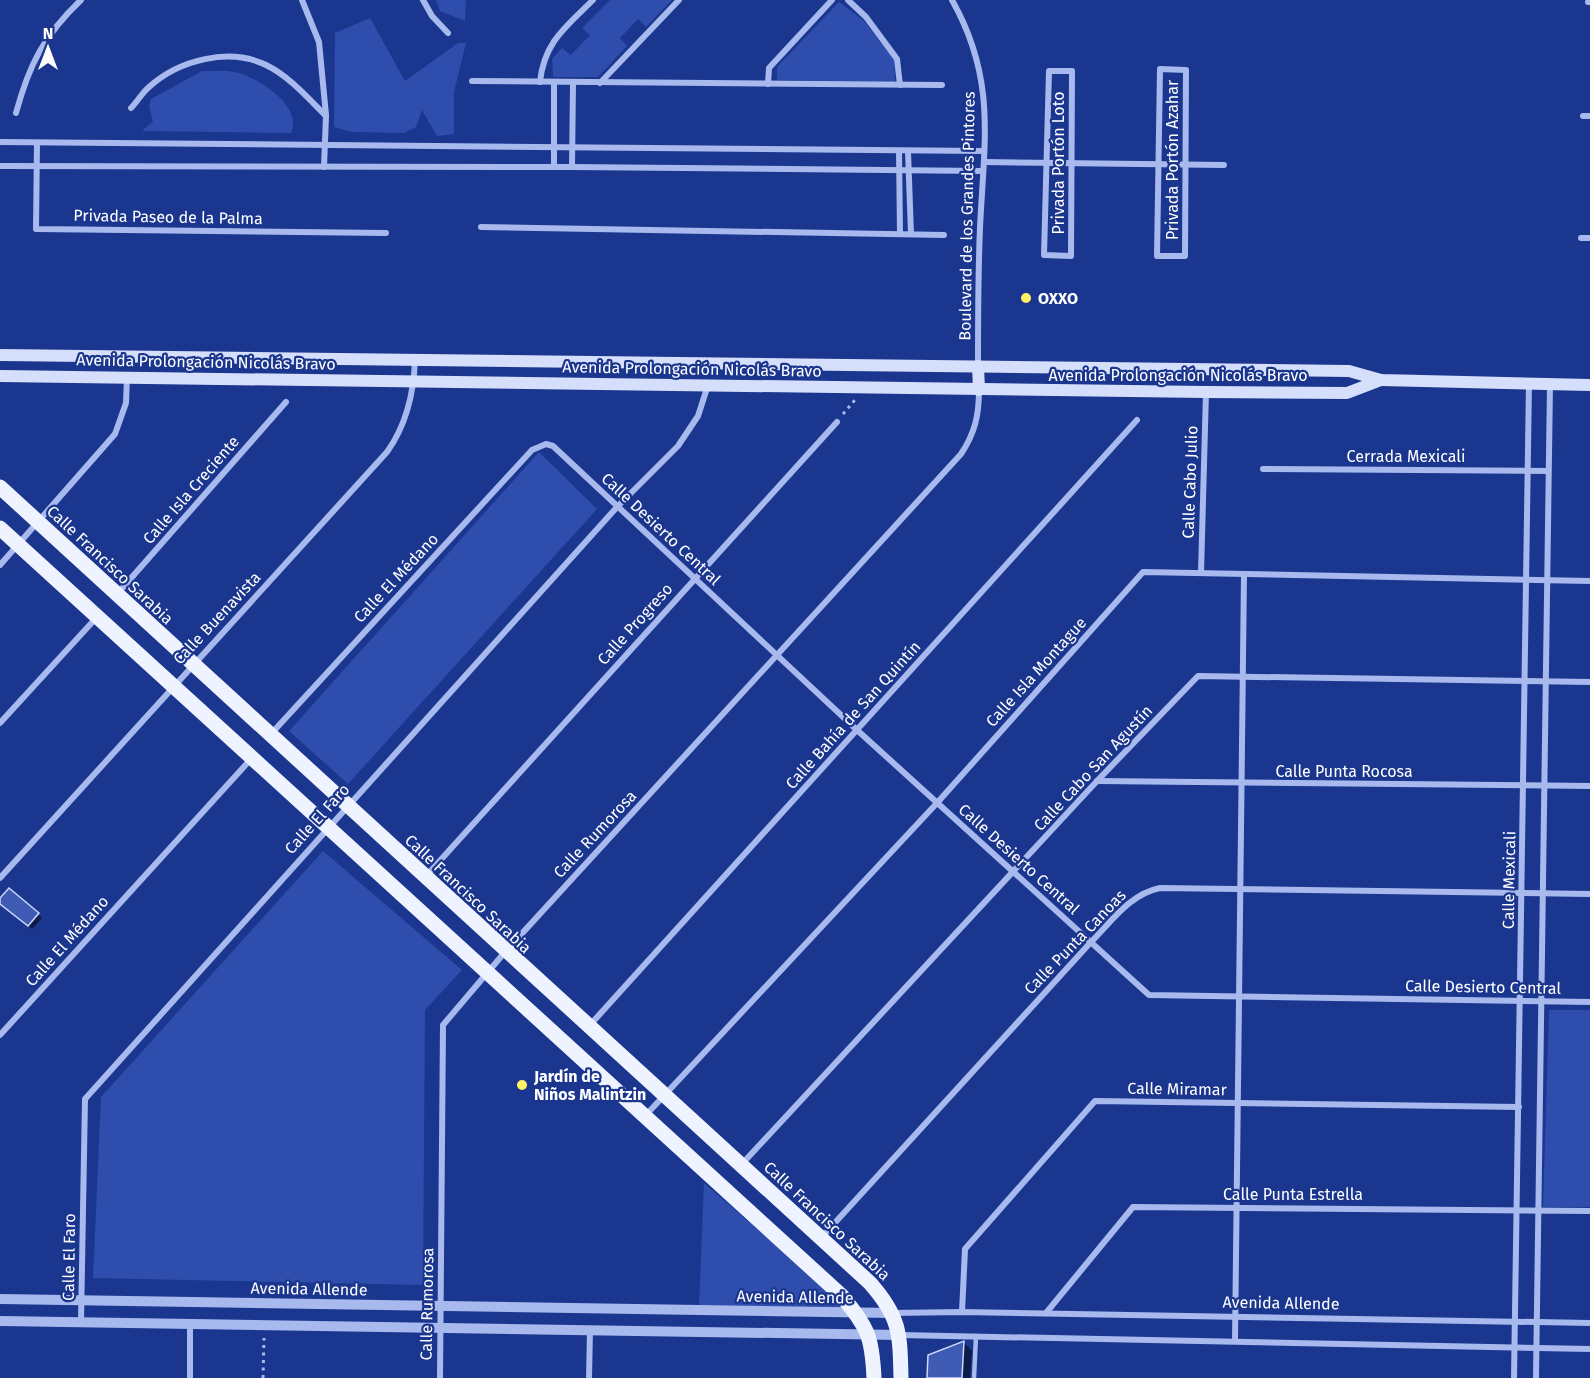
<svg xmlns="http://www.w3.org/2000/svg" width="1590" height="1378" font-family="'Fira Sans',sans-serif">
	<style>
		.green { fill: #2e4dac }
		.shadow { fill: #0007 }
		.building { fill: #3f5bb4; stroke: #ced9fa; stroke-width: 1.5 }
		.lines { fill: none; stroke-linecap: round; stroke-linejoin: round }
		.path { stroke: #a8b9ee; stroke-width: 3; stroke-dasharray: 3 4.5; stroke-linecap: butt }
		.service { stroke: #a8b9ee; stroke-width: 4.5 }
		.minor { stroke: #a8b9ee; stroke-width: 6 }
		.tertiary { stroke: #a8b9ee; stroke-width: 10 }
		.secondary { stroke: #d5defa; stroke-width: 12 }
		.primary { stroke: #eff2ff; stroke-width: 15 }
		.poi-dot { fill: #fff265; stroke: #1b368e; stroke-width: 2 }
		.labels { text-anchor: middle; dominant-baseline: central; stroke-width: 4.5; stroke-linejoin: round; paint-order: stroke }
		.street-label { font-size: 16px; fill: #fff; stroke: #1b368e }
		.poi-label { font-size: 16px; font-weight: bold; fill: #fff; stroke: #1b368e; text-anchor: start }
	</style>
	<rect width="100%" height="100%" fill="#1b368e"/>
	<g class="green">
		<path d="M 436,0 L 466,0 L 465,21 L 440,11 Z"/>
		<path d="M 610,0 L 672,0 L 646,27 L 638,19 L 620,38 L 627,46 L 598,77 L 553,77 L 552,59 L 562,48 L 571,55 L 590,35 L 582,28 Z"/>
		<path d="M 839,2 L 863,20 L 894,59 L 895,82 L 777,80 L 777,67 Z"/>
		<path d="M 370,18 L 405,81 L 458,43 L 466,43 L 454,92 L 454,134 L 437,136 L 422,110 L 416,127 L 404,133 L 352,132 L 334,127 L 335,33 Z"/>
		<path d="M 202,71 C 212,71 224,70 235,72 C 258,77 304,107 291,133 L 142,131 L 153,121 L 149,107 L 151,99 Z"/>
		<path d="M 539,452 L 597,509 L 348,784 L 289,731 Z"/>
		<path d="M 323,851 L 462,970 L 425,1010 L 423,1285 L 93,1278 L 101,1097 Z"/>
		<path d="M 1549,1010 L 1590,1010 L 1590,1207 L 1543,1207 Z"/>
		<path d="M 704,1183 L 848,1308 L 699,1305 Z"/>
	</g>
	<g class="shadow">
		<path d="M 10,890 L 42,918 L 32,929 L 0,903 Z"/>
		<path d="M 964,1343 L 972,1351 L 970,1378 L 929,1378 L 930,1356 Z"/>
	</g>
	<g class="building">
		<path d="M 9,888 L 39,913 L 28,926 L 0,904 L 0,898 Z"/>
		<path d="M 964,1341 L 962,1378 L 927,1378 L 928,1355 Z"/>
	</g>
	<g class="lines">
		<g class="path">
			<path d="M 843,414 L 855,400"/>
			<path d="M 263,1378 L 264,1338"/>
		</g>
		<path class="service" d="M 974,1378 L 976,1336"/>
		<g class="minor">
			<path d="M 302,0 L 319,42 L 326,115"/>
			<path d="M 423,0 L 432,16 L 448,33"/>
			<path d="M 848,0 L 866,17 L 897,59 L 900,85"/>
			<path d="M 952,0 C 997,80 984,141 980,228 C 978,274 978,320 978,366"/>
			<path d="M 1588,2 L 1590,2"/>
			<path d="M 1160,69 L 1186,70 L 1185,256 L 1157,256 Z"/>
			<path d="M 1049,71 L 1072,71 L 1071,256 L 1044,255 Z"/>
			<path d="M 472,81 L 942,85"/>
			<path d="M 540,82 C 544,42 566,27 593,0"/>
			<path d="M 554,82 L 554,167"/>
			<path d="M 600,83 L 679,0"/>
			<path d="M 768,84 L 769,68 L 832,0"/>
			<path d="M 131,108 C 137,102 142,93 149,87 C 179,60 229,47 266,65 C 289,76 308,98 326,116 L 324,167"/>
			<path d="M 16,113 C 29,65 44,35 81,0"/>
			<path d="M 1583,116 L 1590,116"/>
			<path d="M 0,142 L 984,151"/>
			<path d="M 37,143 L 36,229 L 386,233"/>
			<path d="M 899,151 L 900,234"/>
			<path d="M 908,151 L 911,234"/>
			<path d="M 984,162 L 1224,165"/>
			<path d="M 0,166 L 572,167 L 983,171"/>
			<path d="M 572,167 L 573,83"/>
			<path d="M 481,227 L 944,235"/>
			<path d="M 1581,238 L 1590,238"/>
			<path d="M 1263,469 L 1548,471"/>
			<path d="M 0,565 L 115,434 L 126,403 L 127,377"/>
			<path d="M 1201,573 L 1206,392"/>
			<path d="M 118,593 L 286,402"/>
			<path d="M 0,723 L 97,617"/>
			<path d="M 270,735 L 532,450 L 546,444 L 553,446 L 857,730 L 1149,995 L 1590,1002"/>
			<path d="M 1097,781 L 1590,786"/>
			<path d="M 427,875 L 837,422"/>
			<path d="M 0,878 L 387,452 C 407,424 414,393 415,359"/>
			<path d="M 590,1025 L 1137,420"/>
			<path d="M 0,1035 L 251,759"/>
			<path d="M 645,1116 L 937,803 L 1143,572 L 1590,581"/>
			<path d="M 741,1165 L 1097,781 L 1198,676 L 1590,682"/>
			<path d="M 821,1238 L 1091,942 C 1112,921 1130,894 1160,888 L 1590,894"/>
			<path d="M 962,1312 L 965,1249 L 1095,1101 L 1519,1107"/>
			<path d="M 892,1313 L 962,1312 L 1590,1323"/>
			<path d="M 1046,1313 L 1133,1207 L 1590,1211"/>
			<path d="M 81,1322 L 85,1099 L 617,507 L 678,446 L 698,416 L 708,385"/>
			<path d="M 190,1325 L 190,1378"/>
			<path d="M 900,1335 L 1590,1349"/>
			<path d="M 1235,1341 L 1244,574"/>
			<path d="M 440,1378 L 443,1025 L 505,952 L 961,454 C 975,433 979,415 979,390"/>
			<path d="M 589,1378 L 590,1329"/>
			<path d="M 1514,1378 L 1529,383"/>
			<path d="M 1536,1378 L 1550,384"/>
		</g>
		<g class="tertiary">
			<path d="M 0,1299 L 892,1313"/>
			<path d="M 0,1321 L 900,1335"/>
		</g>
		<g class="secondary">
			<path d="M 0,355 L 1349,371 L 1381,380 L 1590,385"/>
			<path d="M 978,366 L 979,390"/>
			<path d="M 0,376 L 1206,392 L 1347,393 L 1381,380"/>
		</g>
		<g class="primary">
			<path d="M 0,487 L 870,1283 C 900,1317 900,1333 901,1378"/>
			<path d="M 0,528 L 842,1296 C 868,1329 872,1335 874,1378"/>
		</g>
	</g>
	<g class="poi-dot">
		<circle cx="1026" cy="298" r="6"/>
		<circle cx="522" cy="1085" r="6"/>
	</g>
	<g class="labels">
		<g class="street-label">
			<text transform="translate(1172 160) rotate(-90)">Privada Portón Azahar</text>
			<text transform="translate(1058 163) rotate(-90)">Privada Portón Loto</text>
			<text transform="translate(967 216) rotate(-89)">Boulevard de los Grandes Pintores</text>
			<text transform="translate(168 217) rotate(1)">Privada Paseo de la Palma</text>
			<text transform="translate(206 362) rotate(1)">Avenida Prolongación Nicolás Bravo</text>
			<text transform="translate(692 369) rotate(1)">Avenida Prolongación Nicolás Bravo</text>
			<text x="1178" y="375">Avenida Prolongación Nicolás Bravo</text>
			<text x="1406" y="456">Cerrada Mexicali</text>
			<text transform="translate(1190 482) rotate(-88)">Calle Cabo Julio</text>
			<text transform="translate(191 490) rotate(-49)">Calle Isla Creciente</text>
			<text transform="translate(661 529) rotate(43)">Calle Desierto Central</text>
			<text transform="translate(110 565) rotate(43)">Calle Francisco Sarabia</text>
			<text transform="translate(396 578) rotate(-47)">Calle El Médano</text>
			<text transform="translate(217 618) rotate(-47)">Calle Buenavista</text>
			<text transform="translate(635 624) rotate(-48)">Calle Progreso</text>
			<text transform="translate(1036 672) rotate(-48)">Calle Isla Montague</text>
			<text transform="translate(853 715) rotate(-48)">Calle Bahía de San Quintín</text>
			<text transform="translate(1093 768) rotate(-47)">Calle Cabo San Agustín</text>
			<text x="1344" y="771">Calle Punta Rocosa</text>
			<text transform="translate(317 819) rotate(-48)">Calle El Faro</text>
			<text transform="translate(595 834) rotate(-47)">Calle Rumorosa</text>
			<text transform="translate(1019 859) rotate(42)">Calle Desierto Central</text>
			<text transform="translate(1509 880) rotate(-89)">Calle Mexicali</text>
			<text transform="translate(468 894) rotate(43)">Calle Francisco Sarabia</text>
			<text transform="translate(67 941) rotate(-48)">Calle El Médano</text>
			<text transform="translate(1075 942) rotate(-46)">Calle Punta Canoas</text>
			<text transform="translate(1483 987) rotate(1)">Calle Desierto Central</text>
			<text transform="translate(1177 1089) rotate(1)">Calle Miramar</text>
			<text x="1293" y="1194">Calle Punta Estrella</text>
			<text transform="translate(827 1221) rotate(43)">Calle Francisco Sarabia</text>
			<text transform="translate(69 1257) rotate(-89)">Calle El Faro</text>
			<text transform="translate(309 1289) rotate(1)">Avenida Allende</text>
			<text transform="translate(795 1297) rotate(1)">Avenida Allende</text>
			<text transform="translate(1281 1303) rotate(1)">Avenida Allende</text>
			<text transform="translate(427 1304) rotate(-89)">Calle Rumorosa</text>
		</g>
		<g class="poi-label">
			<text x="1038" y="298">OXXO</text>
			<text x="534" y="1076">Jardín de<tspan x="534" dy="18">Niños Malintzin</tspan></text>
		</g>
	</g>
	<g transform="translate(48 48)" stroke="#1b368e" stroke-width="4.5" paint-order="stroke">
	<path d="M0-4.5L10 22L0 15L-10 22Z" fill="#ffffff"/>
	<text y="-9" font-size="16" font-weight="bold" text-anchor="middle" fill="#ffffff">N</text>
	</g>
</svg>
